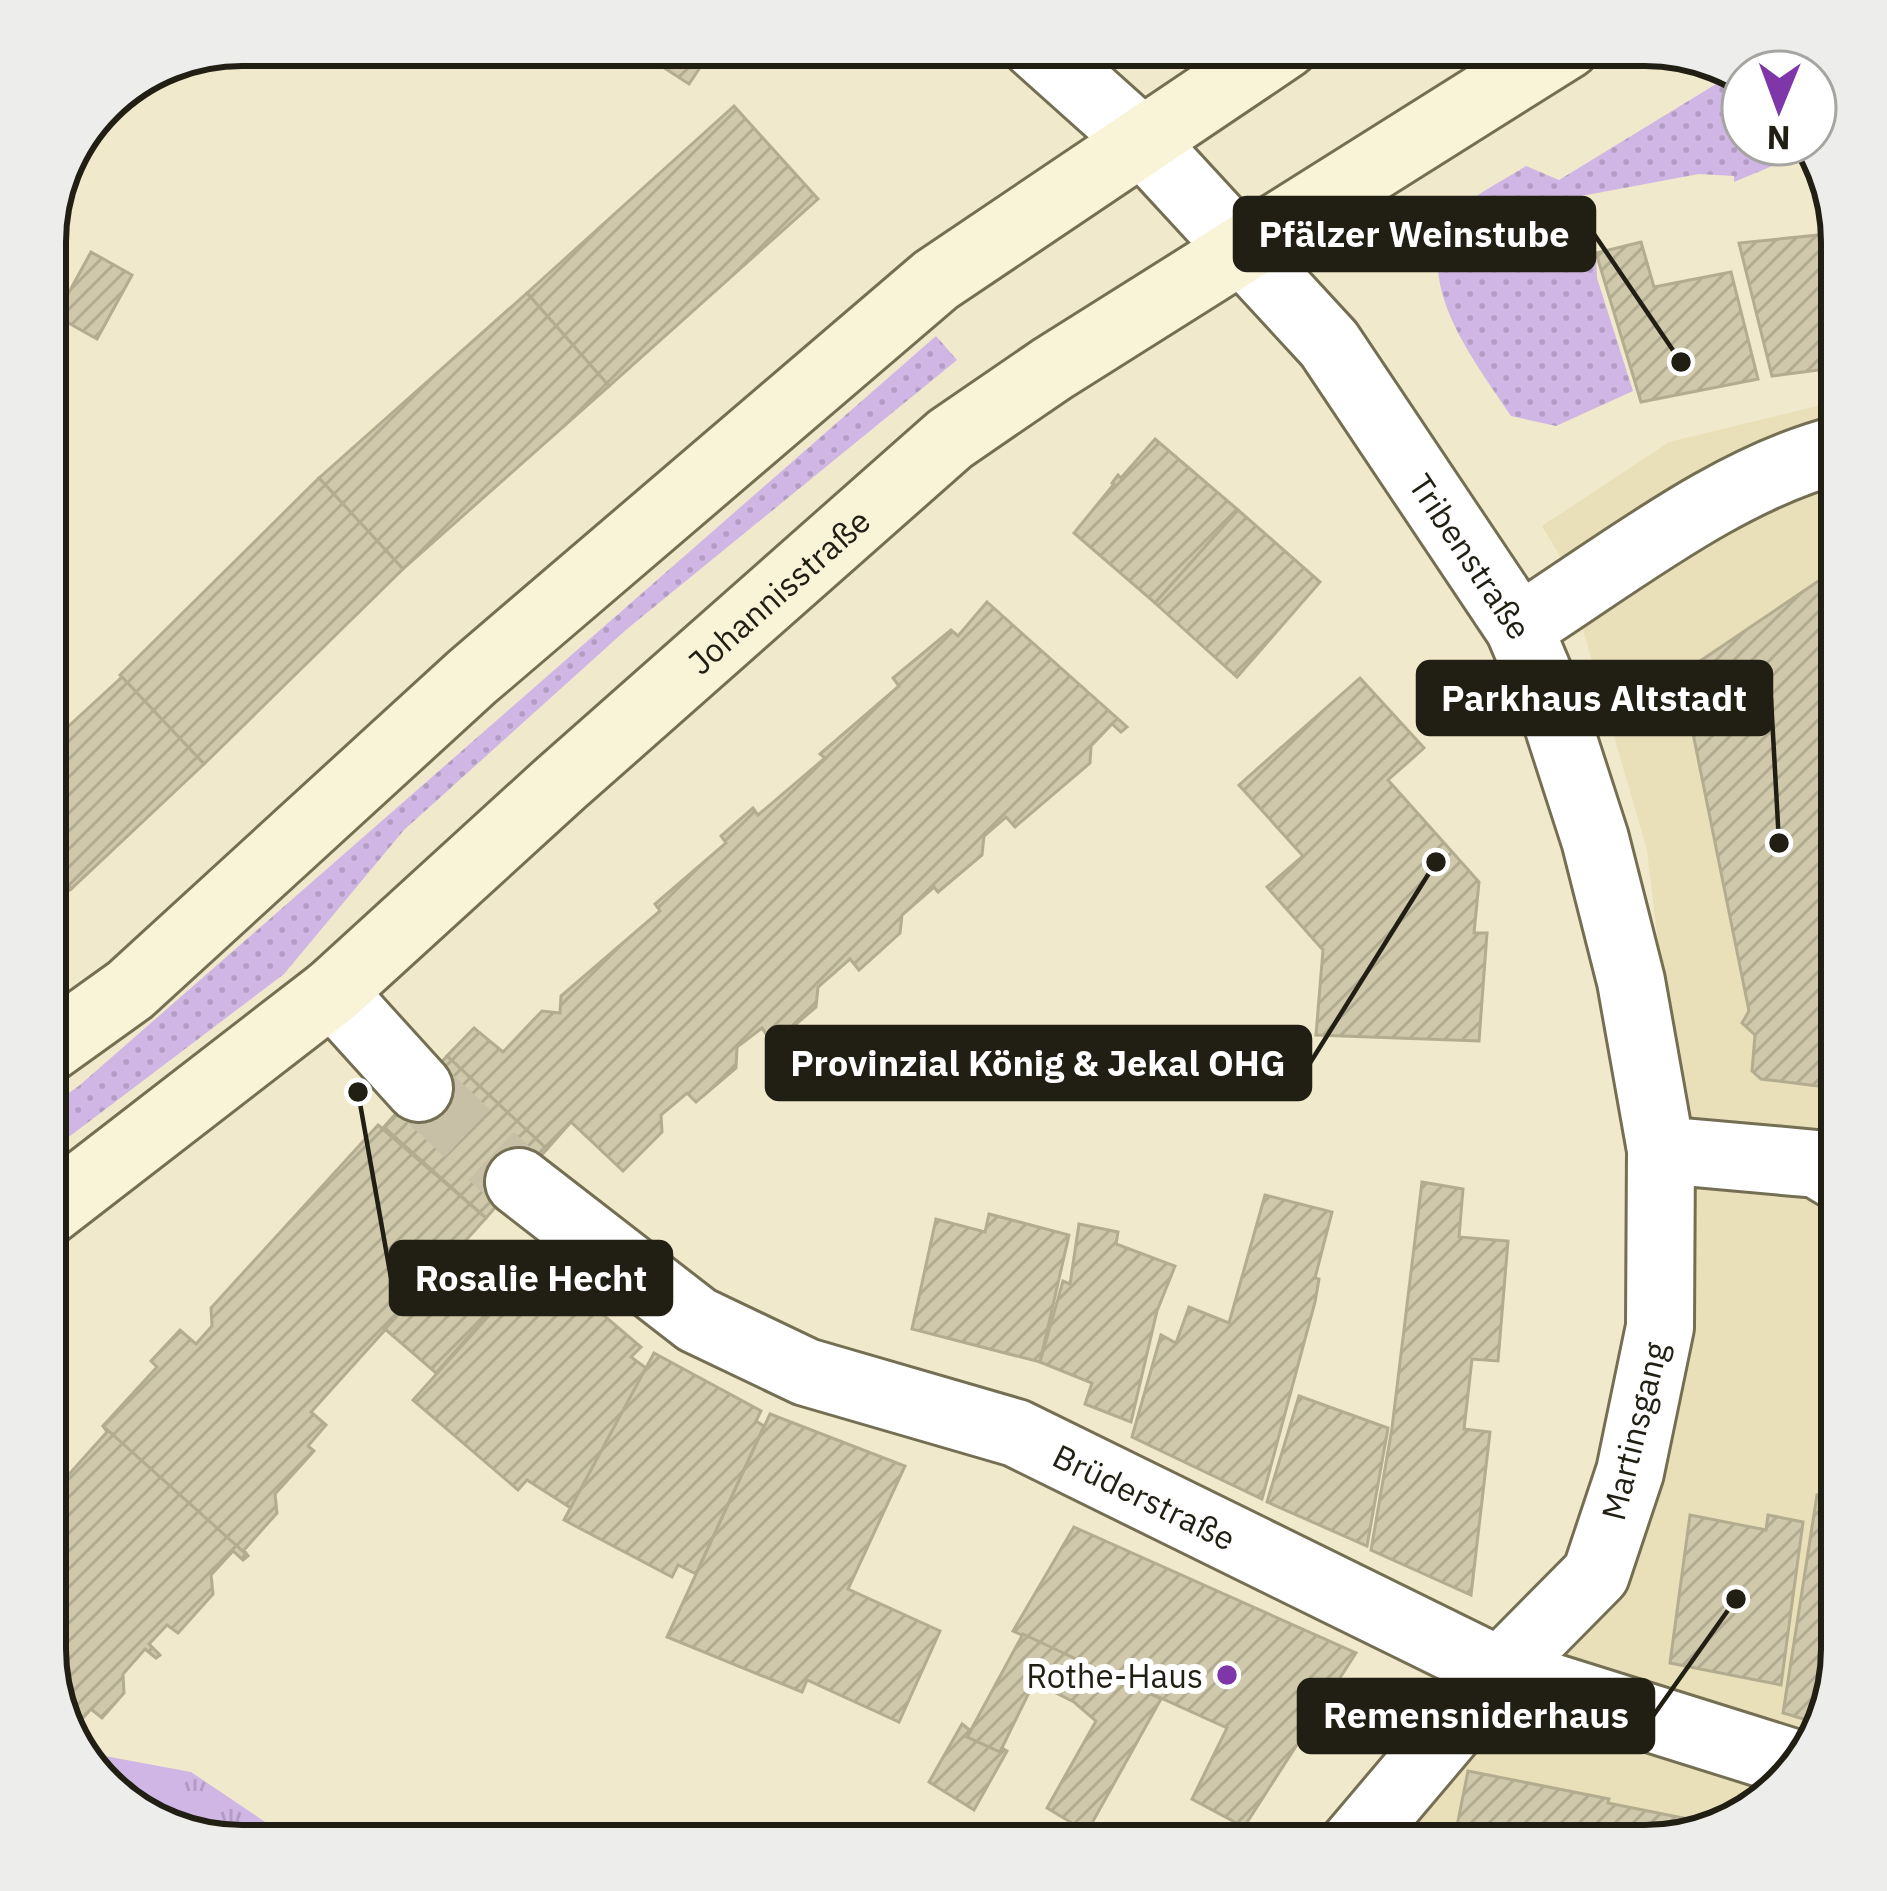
<svg xmlns="http://www.w3.org/2000/svg" width="1887" height="1891" font-family="'IBM Plex Sans',sans-serif">
	<style>
		.built { fill: #e9e0ba }
		.grass { fill: url(#grass-dots) }
		.park { fill: url(#park-tufts) }
		.building { fill: url(#building-hatch); stroke: #b3ac8f; stroke-width: 3 }
		.lines { fill: none; stroke-linecap: round; stroke-linejoin: round }
		.street-tunnel { stroke: #c7c0a6; stroke-width: 66; stroke-dasharray: 66 33; stroke-linecap: butt }
		.street-casing { stroke: #746e53; stroke-width: 72 }
		.secondary-casing { stroke: #746e53; stroke-width: 72 }
		.street { stroke: #fff; stroke-width: 66 }
		.secondary { stroke: #f9f3d8; stroke-width: 66 }
		.poi-dot { fill: #7e36a9; stroke: #fff; stroke-width: 4.5 }
		.labels { text-anchor: middle; dominant-baseline: central; stroke-width: 12; stroke-linejoin: round; paint-order: stroke }
		.street-label { font-size: 33px; fill: #211e13; stroke: #fff }
		.poi-label { font-size: 33px; fill: #211e13; stroke: #fff; text-anchor: end }
		.rim { fill: none; stroke: #211e13; stroke-width: 6 }
		.leader { fill: none; stroke: #211e13; stroke-width: 4.5 }
		.callout-dot { fill: #211e13; stroke: #fff; stroke-width: 4.5 }
		.callout { fill: #211e13; stroke: #211e13; stroke-width: 4.5 }
		.callout-label { font-size: 36px; text-anchor: middle; font-weight: bold; fill: #fff }
	</style>
	<defs>
		<pattern id="grass-dots" width="8" height="8" patternUnits="userSpaceOnUse" patternTransform="scale(3)"><rect width="8" height="8" fill="#d0b6e4"/><path d="M2 2h.1M6 6h.1" fill="none" stroke="#b29cc3" stroke-width="1.8" stroke-linecap="round"/></pattern>
		<pattern id="park-tufts" width="24" height="20" patternUnits="userSpaceOnUse" patternTransform="scale(3)"><rect width="24" height="20" fill="#d0b6e4"/><path d="M3 7l-1-3M5 7V3M7 7l1-3M15 17l-1-3M17 17v-4M19 17l1-3" fill="none" stroke="#b29cc3"/></pattern>
		<pattern id="building-hatch" width="6" height="6" patternUnits="userSpaceOnUse" patternTransform="scale(3)"><rect width="6" height="6" fill="#cfc8ab"/><path d="M-1 1l2-2M0 6l6-6M5 7l2-2" fill="none" stroke="#b1ab92"/></pattern>
	</defs>
	<rect width="100%" height="100%" fill="#f0e9cb"/>
	<path class="built" d="M 1842,400 L 1842,1649 L 1822,1736 L 1775,1798 L 1646,1846 L 1382,1846 L 1608,1584 L 1674,1079 L 1647,850 L 1563,561 L 1542,526 L 1669,442 Z"/>
	<g class="grass">
		<path d="M 1739,70 L 1743,74 L 1743,144 L 1799,144 L 1796,156 L 1734,182 L 1734,176 L 1699,174 L 1581,196 L 1596,253 L 1597,278 L 1633,391 L 1556,426 L 1511,416 C 1476,362 1398,268 1463,207 C 1480,191 1506,179 1526,166 L 1559,180 Z"/>
		<path d="M 936,336 L 957,360 L 627,629 L 404,830 L 284,974 L 45,1155 L 45,1110 L 80,1085 Z"/>
	</g>
	<path class="park" d="M 83,1752 L 191,1772 L 301,1846 L 242,1846 L 155,1826 L 93,1779 Z"/>
	<g class="building">
		<path d="M 629,45 L 715,45 L 689,84 Z"/>
		<path d="M 734,106 L 818,199 L 609,386 L 527,293 Z"/>
		<path d="M 1839,233 L 1842,367 L 1772,376 L 1739,243 Z"/>
		<path d="M 1641,242 L 1654,287 L 1731,272 L 1758,379 L 1641,402 L 1596,253 Z"/>
		<path d="M 91,252 L 132,275 L 97,339 L 56,316 Z"/>
		<path d="M 527,293 L 609,386 L 403,569 L 319,478 Z"/>
		<path d="M 1155,439 L 1238,510 L 1155,603 L 1074,533 L 1114,484 L 1112,483 L 1118,475 L 1121,478 Z"/>
		<path d="M 319,478 L 403,569 L 204,764 L 120,675 Z"/>
		<path d="M 1238,510 L 1320,582 L 1237,677 L 1155,603 Z"/>
		<path d="M 1842,565 L 1842,1089 L 1761,1079 L 1752,1071 L 1755,1035 L 1742,1023 L 1749,1011 L 1681,674 Z"/>
		<path d="M 987,602 L 1127,727 L 1121,732 L 1112,724 L 1091,746 L 1090,763 L 1015,827 L 1006,817 L 984,836 L 982,855 L 938,892 L 934,887 L 902,915 L 900,933 L 859,970 L 850,959 L 818,987 L 816,1007 L 773,1044 L 762,1028 L 737,1047 L 736,1068 L 696,1102 L 687,1093 L 661,1115 L 662,1132 L 623,1171 L 571,1122 L 547,1149 L 447,1056 L 474,1028 L 503,1052 L 542,1011 L 560,1013 L 561,996 L 660,911 L 655,904 L 726,843 L 721,836 L 753,808 L 758,815 L 825,758 L 820,754 L 899,686 L 893,678 L 951,630 L 958,636 Z"/>
		<path d="M 122,677 L 204,764 L 71,889 L 45,861 L 45,748 Z"/>
		<path d="M 1360,678 L 1424,748 L 1388,780 L 1479,882 L 1474,933 L 1487,933 L 1479,1041 L 1316,1035 L 1323,950 L 1267,887 L 1303,856 L 1239,785 Z"/>
		<path d="M 45,861 L 71,889 L 45,907 Z"/>
		<path d="M 447,1056 L 547,1149 L 486,1218 L 384,1127 Z"/>
		<path d="M 378,1125 L 486,1218 L 311,1412 L 326,1425 L 308,1446 L 314,1451 L 275,1494 L 277,1513 L 244,1550 L 248,1556 L 103,1426 L 157,1367 L 151,1361 L 180,1330 L 196,1344 L 212,1326 L 211,1308 Z"/>
		<path d="M 1422,1182 L 1463,1189 L 1459,1237 L 1508,1241 L 1498,1361 L 1472,1359 L 1464,1429 L 1490,1432 L 1471,1595 L 1371,1550 L 1392,1428 Z"/>
		<path d="M 1265,1195 L 1332,1212 L 1315,1278 L 1319,1279 L 1315,1302 L 1262,1499 L 1132,1437 L 1161,1335 L 1176,1343 L 1189,1307 L 1229,1323 Z"/>
		<path d="M 989,1214 L 1069,1235 L 1040,1362 L 912,1329 L 936,1219 L 985,1232 Z"/>
		<path d="M 1079,1224 L 1118,1232 L 1116,1244 L 1175,1266 L 1157,1311 L 1131,1422 L 1085,1404 L 1092,1383 L 1040,1362 L 1063,1281 L 1070,1284 Z"/>
		<path d="M 539,1260 L 641,1347 L 631,1357 L 646,1368 L 571,1508 L 527,1480 L 518,1490 L 413,1400 Z"/>
		<path d="M 436,1273 L 486,1317 L 436,1373 L 385,1329 Z"/>
		<path d="M 654,1353 L 761,1411 L 756,1421 L 764,1426 L 696,1574 L 678,1565 L 672,1577 L 564,1520 Z"/>
		<path d="M 1299,1396 L 1388,1428 L 1367,1546 L 1267,1502 Z"/>
		<path d="M 770,1414 L 905,1466 L 848,1589 L 940,1631 L 899,1722 L 807,1680 L 802,1692 L 667,1637 Z"/>
		<path d="M 103,1426 L 248,1556 L 243,1560 L 233,1551 L 211,1575 L 213,1594 L 178,1633 L 167,1625 L 149,1644 L 160,1655 L 156,1658 L 145,1649 L 123,1674 L 124,1693 L 102,1718 L 91,1709 L 74,1728 L 45,1650 L 45,1481 L 53,1472 L 63,1481 L 107,1432 Z"/>
		<path d="M 1817,1495 L 1842,1503 L 1842,1650 L 1824,1725 L 1783,1713 Z"/>
		<path d="M 1690,1515 L 1766,1530 L 1768,1515 L 1803,1522 L 1781,1685 L 1670,1663 Z"/>
		<path d="M 1074,1527 L 1356,1653 L 1244,1827 L 1192,1799 L 1227,1728 L 1013,1631 Z"/>
		<path d="M 1023,1634 L 1161,1699 L 1087,1832 L 1047,1808 L 1096,1721 L 1074,1702 L 1034,1682 L 1000,1752 L 967,1737 Z"/>
		<path d="M 962,1724 L 971,1731 L 967,1737 L 1000,1752 L 1002,1748 L 1007,1751 L 974,1810 L 929,1782 Z"/>
		<path d="M 1468,1771 L 1609,1799 L 1608,1803 L 1708,1823 L 1646,1846 L 1453,1846 Z"/>
	</g>
	<g class="lines">
		<path class="street-tunnel" d="M 419,1088 L 519,1182"/>
		<defs>
			<g id="street">
				<path id="s1" d="M 1035,45 L 1141,140 L 1329,344 L 1519,628 L 1552,706 L 1595,839 L 1631,981 L 1661,1150 L 1660,1327 L 1630,1472 L 1596,1574 L 1500,1671 L 1352,1846"/>
				<path d="M 1519,628 C 1618,565 1728,477 1842,449"/>
				<path d="M 332,992 L 419,1088"/>
				<path d="M 1661,1150 L 1817,1164 L 1842,1179"/>
				<path id="s2" d="M 519,1182 L 697,1320 L 806,1372 L 1016,1433 L 1500,1671 L 1800,1765"/>
			</g>
			<g id="secondary">
				<path d="M 45,1051 L 130,990 L 472,677 L 936,280 L 1285,45"/>
				<path id="s3" d="M 45,1214 L 332,992 L 561,783 L 950,439 L 1052,369 L 1567,45"/>
			</g>
		</defs>
		<use href="#street" class="street-casing"/>
		<use href="#secondary" class="secondary-casing"/>
		<use href="#street" class="street"/>
		<use href="#secondary" class="secondary"/>
	</g>
	<circle class="poi-dot" cx="1227" cy="1675" r="12"/>
	<g class="labels">
		<g class="street-label">
			<text stroke="none"><textPath href="#s1" startOffset="675">Tribenstraße</textPath></text>
			<text stroke="none"><textPath href="#s3" startOffset="963">Johannisstraße</textPath></text>
			<text transform="translate(1634 1431) rotate(-76)">Martinsgang</text>
			<text stroke="none"><textPath href="#s2" startOffset="708">Brüderstraße</textPath></text>
		</g>
		<g class="poi-label">
			<text x="1203" y="1675">Rothe-Haus</text>
		</g>
	</g>
	<path d="M0 0H1887V1891H0ZM242 66H1645A176 176 0 0 1 1821 242V1649A176 176 0 0 1 1645 1825H242A176 176 0 0 1 66 1649V242A176 176 0 0 1 242 66Z" fill="#ededec" fill-rule="evenodd"/>
	<path class="rim" d="M242 66H1645A176 176 0 0 1 1821 242V1649A176 176 0 0 1 1645 1825H242A176 176 0 0 1 66 1649V242A176 176 0 0 1 242 66Z"/>
	<path class="leader" d="M1681 362L1594 234M1779 843L1771 698M1436 862L1310 1063M358 1092L391 1278M1736 1599L1653 1716"/>
	<g class="callout-dot">
		<circle cx="1681" cy="362" r="12"/>
		<circle cx="1779" cy="843" r="12"/>
		<circle cx="1436" cy="862" r="12"/>
		<circle cx="358" cy="1092" r="12"/>
		<circle cx="1736" cy="1599" r="12"/>
	</g>
	<g class="callout">
		<rect x="1235" y="198" width="359" height="72" rx="12"/>
		<rect x="1418" y="662" width="353" height="72" rx="12"/>
		<rect x="767" y="1027" width="543" height="72" rx="12"/>
		<rect x="391" y="1242" width="280" height="72" rx="12"/>
		<rect x="1299" y="1680" width="354" height="72" rx="12"/>
	</g>
	<g class="callout-label">
		<text x="1414" y="247">Pfälzer Weinstube</text>
		<text x="1594" y="711">Parkhaus Altstadt</text>
		<text x="1038" y="1076">Provinzial König &amp; Jekal OHG</text>
		<text x="531" y="1291">Rosalie Hecht</text>
		<text x="1476" y="1728">Remensniderhaus</text>
	</g>
	<g transform="translate(1779 108) rotate(181)"><circle r="57" fill="#ffffff" stroke="#a6a5a1" stroke-width="3"/>
	<path d="M0-9L21 45L0 30L-21 45Z" fill="#7e36a9"/>
	<text y="-18" font-size="33" font-weight="bold" text-anchor="middle" fill="#211e13">N</text>
	</g>
</svg>
